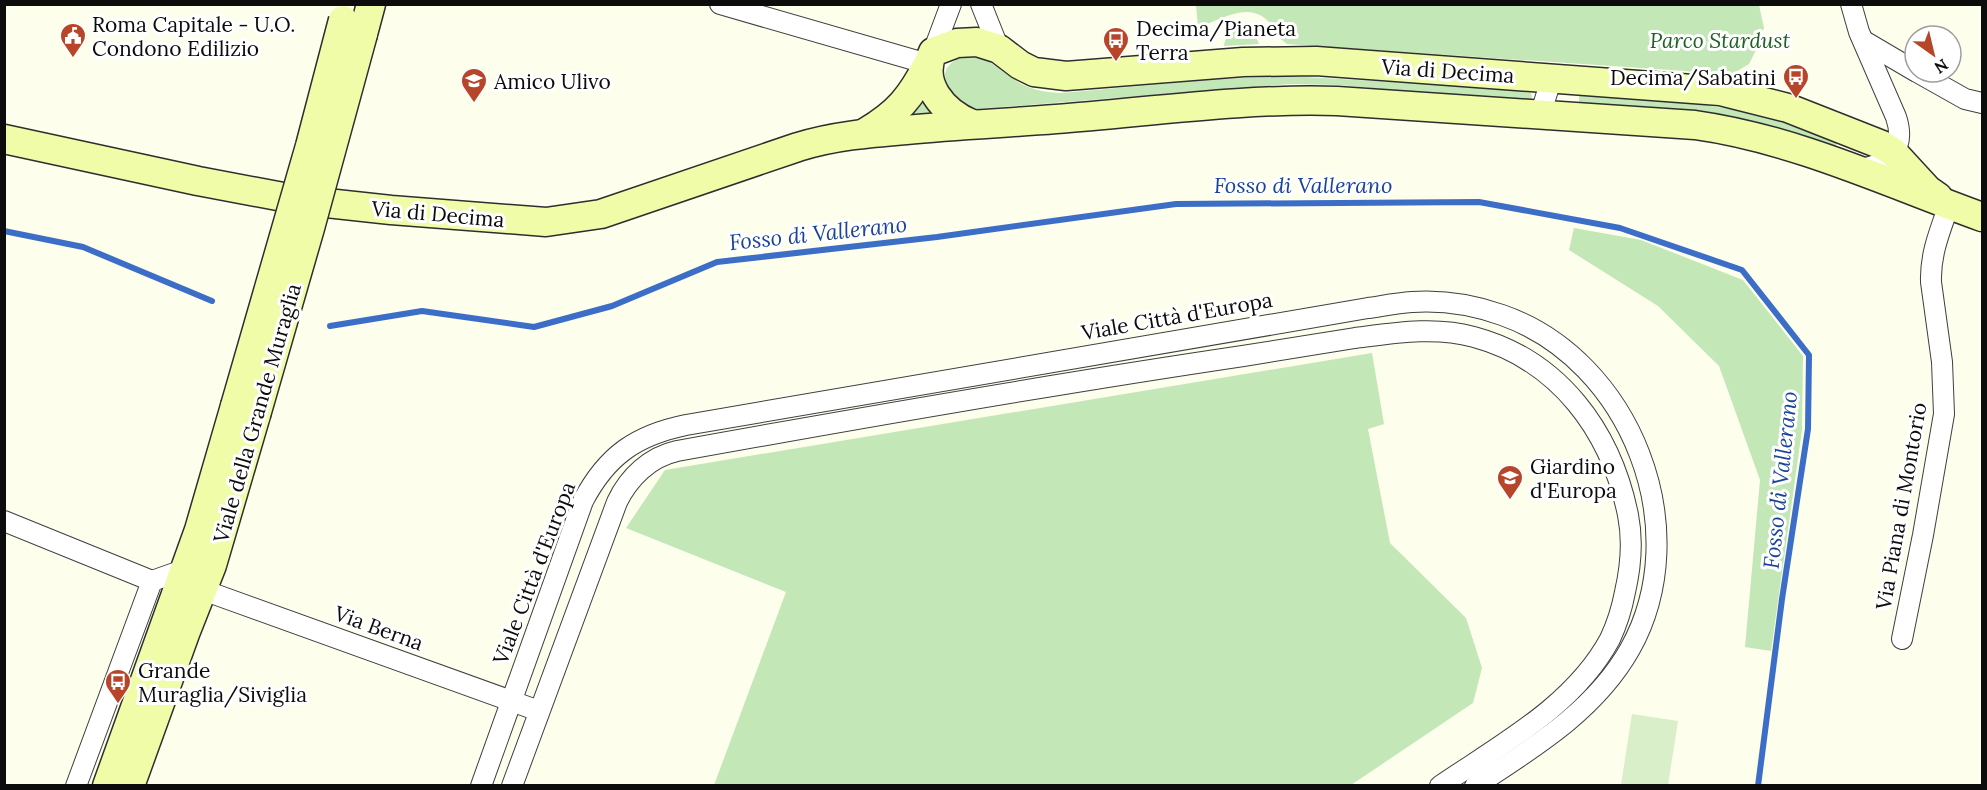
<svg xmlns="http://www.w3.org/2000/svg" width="1987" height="790" font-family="Lora,serif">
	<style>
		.green { fill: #c4e7b7 }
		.pitch { fill: #d8efc9 }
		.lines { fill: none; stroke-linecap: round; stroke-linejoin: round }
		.stream { stroke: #3c6ec8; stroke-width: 6 }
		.street-casing { stroke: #3f3f3f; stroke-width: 22 }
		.secondary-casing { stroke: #2e2e2e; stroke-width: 31 }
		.street { stroke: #fff; stroke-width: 20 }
		.secondary { stroke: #f1fca9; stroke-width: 28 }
		.secondary-bridge-casing { stroke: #2e2e2e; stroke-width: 31; stroke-linecap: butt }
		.secondary-bridge { stroke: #f1fca9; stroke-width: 28 }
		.labels { text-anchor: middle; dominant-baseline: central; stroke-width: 6; stroke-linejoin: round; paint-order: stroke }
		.poi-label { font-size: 21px; fill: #0c0c0c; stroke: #fff; text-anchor: start }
		.park-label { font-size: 21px; font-style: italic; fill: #1f6122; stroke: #fff }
		.street-label { font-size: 21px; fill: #0c0c0c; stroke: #fff }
		.water-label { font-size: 22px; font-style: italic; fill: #1a4399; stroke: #fff }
	</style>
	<rect width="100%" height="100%" fill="#fdfeec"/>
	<g class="green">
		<path d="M 1759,5 L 1764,28 L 1758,46 L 1749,64 L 1729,76 L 1685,71 L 1287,44 C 1278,38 1275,31 1269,22 C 1248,0 1222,20 1198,27 L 1196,5 Z"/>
		<path d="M 1239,29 C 1250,29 1255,34 1259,44 L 1224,46 C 1225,36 1230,33 1239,29 Z"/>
		<path d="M 970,54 C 988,57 1000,71 1015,80 C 1030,90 1044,92 1061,93 L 1220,79 L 1289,76 L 1527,90 L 1531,93 L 1532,97 L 1525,103 L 1340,85 L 1290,84 L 965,110 L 955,105 C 943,79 936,65 970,54 Z"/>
		<path d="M 924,94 L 937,114 L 899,122 Z"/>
		<path d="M 1579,94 L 1697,104 L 1736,110 L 1763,115 L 1837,143 L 1834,151 C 1801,139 1767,123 1732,116 C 1683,106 1630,107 1579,103 Z"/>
		<path d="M 1574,228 L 1641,240 L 1743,280 L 1803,356 L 1802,430 L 1771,651 L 1745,647 L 1760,480 L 1719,366 L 1658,306 L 1569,250 Z"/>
		<path d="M 1372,353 L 1384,424 L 1368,429 L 1390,543 L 1466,618 L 1482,668 L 1473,703 L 1351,785 L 714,785 L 786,592 L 626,528 L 665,470 Z"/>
	</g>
	<path class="pitch" d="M 1632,714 L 1678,721 L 1668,785 L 1621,785 Z"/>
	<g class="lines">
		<g class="stream">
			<path d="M 4,231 L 83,247 L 212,301"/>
			<path d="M 330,326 L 422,311 L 534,327 L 612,306 L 717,262 L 937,237 L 1176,204 L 1479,202 L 1620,228 L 1742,270 L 1809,355 L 1808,429 L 1782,599 L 1758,786"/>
		</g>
		<defs>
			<g id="street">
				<path d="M 720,4 L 928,64"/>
				<path d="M 981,4 L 999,49"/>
				<path d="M 1851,4 L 1859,32 L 1896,117 C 1907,150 1888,165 1856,170"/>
				<path d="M 1864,41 L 1915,71"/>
				<path d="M 933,52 L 951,4"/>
				<path d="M 1917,72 L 1965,99 L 1982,103"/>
				<path d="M 1540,115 L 1548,90 L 1547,79"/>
				<path d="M 4,521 L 152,581"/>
				<path d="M 203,590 L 539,711"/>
				<path d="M 1902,639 L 1923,535 L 1944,414 L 1942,362 L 1931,282 C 1930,254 1940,231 1949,205"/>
				<path d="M 76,786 L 152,581 L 186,569"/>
				<path d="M 481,786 L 583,501 C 607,455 637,435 686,425 L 1368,308 C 1382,306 1397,303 1412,302 C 1441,300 1474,305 1502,315 C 1631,360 1697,529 1630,649 C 1595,711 1533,748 1475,786"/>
				<path d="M 512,786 L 617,502 C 629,477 650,457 677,451 C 865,417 1054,384 1243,356 C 1280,350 1317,344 1355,338 C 1394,333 1435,326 1474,337 C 1559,360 1611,431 1628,515 C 1633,540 1631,566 1625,592 C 1622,608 1617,624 1610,639 C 1574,706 1500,745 1440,786"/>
			</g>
			<g id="secondary">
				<path d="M 363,34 L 371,4"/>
				<path d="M 972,124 C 943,112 918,83 933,52 L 957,43 L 977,42 L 999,49 L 1020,65 L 1034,72 L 1066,76 L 1243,62 L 1316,61 L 1720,91 L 1788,108 L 1882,145 L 1893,152 L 1928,190 L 1938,197"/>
				<path d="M 866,132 C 898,113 911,97 928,64"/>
				<path d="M 4,139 L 198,181 L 299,200 L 391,210 L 546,222 L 601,214 L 798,147 C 833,136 869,133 906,130 C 956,125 1006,123 1056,119 C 1149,112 1243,98 1337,101 L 1695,125 C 1795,139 1888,183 1982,217"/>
				<path d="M 107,786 L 199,530 L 235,406"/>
				<path d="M 130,786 L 186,631 L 212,565 L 256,415"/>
			</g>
		</defs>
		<use href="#street" class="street-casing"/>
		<use href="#secondary" class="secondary-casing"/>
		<use href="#street" class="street"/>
		<use href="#secondary" class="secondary"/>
		<defs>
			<g id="secondary-bridge">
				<path d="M 235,406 L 310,146 L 343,20"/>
				<path d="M 256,415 L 310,228 L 363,34"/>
			</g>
		</defs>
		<use href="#secondary-bridge" class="secondary-bridge-casing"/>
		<use href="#secondary-bridge" class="secondary-bridge"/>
	</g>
	<defs>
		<symbol id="civic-pin" viewBox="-11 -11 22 30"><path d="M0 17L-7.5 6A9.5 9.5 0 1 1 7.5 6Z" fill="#b7452a" stroke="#fff"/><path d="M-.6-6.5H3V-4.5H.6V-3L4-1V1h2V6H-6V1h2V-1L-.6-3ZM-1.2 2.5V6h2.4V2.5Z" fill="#fff"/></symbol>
		<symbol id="bus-pin" viewBox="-11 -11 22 30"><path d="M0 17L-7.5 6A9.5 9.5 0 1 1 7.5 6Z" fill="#b7452a" stroke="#fff"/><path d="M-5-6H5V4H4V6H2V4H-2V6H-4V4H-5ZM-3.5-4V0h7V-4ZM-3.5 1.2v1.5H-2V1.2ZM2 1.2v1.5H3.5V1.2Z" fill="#fff"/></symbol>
		<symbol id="school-pin" viewBox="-11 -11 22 30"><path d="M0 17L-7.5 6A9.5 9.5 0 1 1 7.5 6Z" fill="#b7452a" stroke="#fff"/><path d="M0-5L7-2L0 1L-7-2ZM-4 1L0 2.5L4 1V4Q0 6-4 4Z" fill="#fff"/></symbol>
	</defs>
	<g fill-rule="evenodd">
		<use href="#civic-pin" x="58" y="21" width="30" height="40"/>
		<use href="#bus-pin" x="1101" y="25" width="30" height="40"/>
		<use href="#bus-pin" x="1781" y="62" width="30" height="40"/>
		<use href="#school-pin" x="459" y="66" width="30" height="40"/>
		<use href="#school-pin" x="1495" y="463" width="30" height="40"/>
		<use href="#bus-pin" x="103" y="667" width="30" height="40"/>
	</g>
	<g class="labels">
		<g class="poi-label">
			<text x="92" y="24">Roma Capitale - U.O.<tspan x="92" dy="24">Condono Edilizio</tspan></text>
			<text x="1136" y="28">Decima/Pianeta<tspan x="1136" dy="24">Terra</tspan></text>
			<text x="1776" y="77" text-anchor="end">Decima/Sabatini</text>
			<text x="494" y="81">Amico Ulivo</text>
			<text x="1530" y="466">Giardino<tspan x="1530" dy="24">d'Europa</tspan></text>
			<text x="138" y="670">Grande<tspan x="138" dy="24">Muraglia/Siviglia</tspan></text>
		</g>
		<g class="park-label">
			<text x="1720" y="40">Parco Stardust</text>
		</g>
		<g class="street-label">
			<text transform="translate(1448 71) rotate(4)">Via di Decima</text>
			<text transform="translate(438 214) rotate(5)">Via di Decima</text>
			<text transform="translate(1177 316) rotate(-10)">Viale Città d'Europa</text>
			<text transform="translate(257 413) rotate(-74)">Viale della Grande Muraglia</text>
			<text transform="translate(1901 506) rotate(-80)">Via Piana di Montorio</text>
			<text transform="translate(534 573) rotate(-69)">Viale Città d'Europa</text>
			<text transform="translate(379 628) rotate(20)">Via Berna</text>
		</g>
		<g class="water-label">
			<text x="1303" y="185">Fosso di Vallerano</text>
			<text transform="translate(818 233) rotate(-6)">Fosso di Vallerano</text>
			<text transform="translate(1780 480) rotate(-84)">Fosso di Vallerano</text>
		</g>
	</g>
	<rect width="1987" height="790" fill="none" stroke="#0c0c0c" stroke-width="12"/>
	<g transform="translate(1933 54) rotate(146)"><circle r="28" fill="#ffffff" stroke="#9e9e9e" stroke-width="1.5"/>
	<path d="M0-4.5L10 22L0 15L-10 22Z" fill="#b7452a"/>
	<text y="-9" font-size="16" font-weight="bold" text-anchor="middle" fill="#0c0c0c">N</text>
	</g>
</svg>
